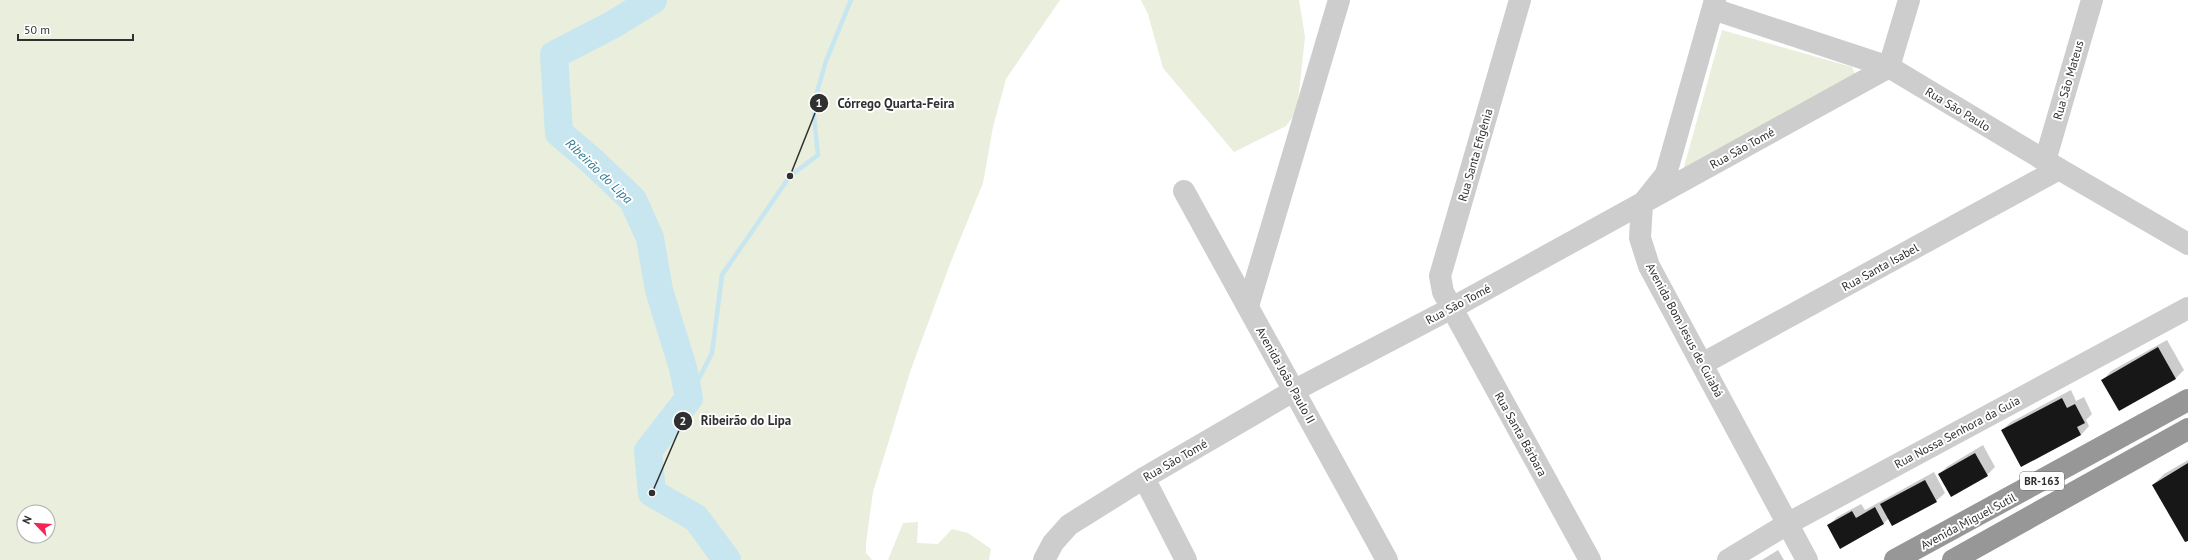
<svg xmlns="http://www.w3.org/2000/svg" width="2188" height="560" font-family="'PT Sans',sans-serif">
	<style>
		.green { fill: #e9eedd; fill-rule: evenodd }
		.shadow { fill: #0003 }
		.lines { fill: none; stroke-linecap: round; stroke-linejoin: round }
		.stream { stroke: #c7e6f0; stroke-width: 4.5 }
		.river { stroke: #c7e6f0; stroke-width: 28 }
		.building { fill: #171717 }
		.minor { stroke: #cdcdcd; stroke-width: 22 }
		.highway { stroke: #979797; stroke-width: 22 }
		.labels { text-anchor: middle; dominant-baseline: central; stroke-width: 4; stroke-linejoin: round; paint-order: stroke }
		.shield { fill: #fff; stroke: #6e6e6e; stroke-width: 1 }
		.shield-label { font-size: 11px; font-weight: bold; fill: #303030 }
		.street-label { font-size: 12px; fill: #303030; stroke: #fff }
		.water-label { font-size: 13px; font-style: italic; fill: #337e94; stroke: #fff }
		.leader { fill: none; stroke: #303030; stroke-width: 1.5 }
		.callout-dot { fill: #303030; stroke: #fff; stroke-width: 1.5 }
		.mark-label { font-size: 12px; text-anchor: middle; font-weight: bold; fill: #fff }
		.callout-label { font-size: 13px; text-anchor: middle; font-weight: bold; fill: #303030; stroke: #fff; stroke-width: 4; stroke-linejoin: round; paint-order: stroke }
	</style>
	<rect width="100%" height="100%" fill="#fff"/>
	<g class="green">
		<path d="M 0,0 L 1060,0 L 1006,79 L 993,127 L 983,183 L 950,264 L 911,369 L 873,492 L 866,543 L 866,553 L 872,560 L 0,560 ZM 24,512 L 48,512 L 48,536 L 24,536 Z"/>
		<path d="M 1141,0 L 1299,0 L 1305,37 L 1297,111 L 1286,126 L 1234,152 L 1163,68 L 1148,14 Z"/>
		<path d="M 1722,30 L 1852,67 L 1855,74 L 1693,173 L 1684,167 Z"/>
		<path d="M 918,522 L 917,543 L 938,544 L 952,529 L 968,533 L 991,549 L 989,560 L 888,560 L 903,523 Z"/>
	</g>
	<g class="shadow">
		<path d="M 2167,340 L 2184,370 L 2176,378 L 2119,410 L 2103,380 L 2111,371 Z"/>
		<path d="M 2071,390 L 2076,401 L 2084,397 L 2092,414 L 2086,420 L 2089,426 L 2081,435 L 2002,430 L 2011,422 Z"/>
		<path d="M 1983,445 L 1995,467 L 1987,475 L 1939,474 L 1948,466 Z"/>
		<path d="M 2188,460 L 2188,539 L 2153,485 L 2164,474 Z"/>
		<path d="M 1934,472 L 1945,493 L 1936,501 L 1889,518 L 1884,523 L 1841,547 L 1829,525 L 1837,517 L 1861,504 L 1865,510 Z"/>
		<path d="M 1778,550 L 1784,560 L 1762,560 Z"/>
	</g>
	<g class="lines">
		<path class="stream" d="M 689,398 L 712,353 L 722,275 L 790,176 L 818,155 L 813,106 L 826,61 L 851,0"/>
		<path class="river" d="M 653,0 L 612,25 L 554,55 L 559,133 L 591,160 L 633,200 L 650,238 L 659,290 L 683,368 L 689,398 L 648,451 L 652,493 L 696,518 L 727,560"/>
	</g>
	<g class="building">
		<path d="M 2158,347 L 2176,379 L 2119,411 L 2101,380 Z"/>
		<path d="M 2062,398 L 2067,408 L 2075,404 L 2085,423 L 2077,427 L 2081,435 L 2021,467 L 2001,430 Z"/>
		<path d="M 1975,453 L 1988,476 L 1951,497 L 1938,474 Z"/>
		<path d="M 2188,463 L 2188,541 L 2185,542 L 2152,485 Z"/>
		<path d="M 1925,480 L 1937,502 L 1892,526 L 1880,504 Z"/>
		<path d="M 1875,507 L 1884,524 L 1840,549 L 1827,525 L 1852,511 L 1856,518 Z"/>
	</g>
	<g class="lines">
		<g class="minor">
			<path d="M 1520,0 L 1440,276 L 1443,292 L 1590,560"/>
			<path d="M 1715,0 L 1666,174 L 1642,204 L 1640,238 L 1649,266 L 1807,560"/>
			<path d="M 1713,9 L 1889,67 L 2059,169 L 2188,244"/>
			<path d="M 2045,161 L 2092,0"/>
			<path d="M 1184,191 L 1387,560"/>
			<path d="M 1248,306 L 1339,0"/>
			<path d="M 1702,364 L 2059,169"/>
			<path d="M 1144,478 L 1186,560"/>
			<path d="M 1044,560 L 1053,543 L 1069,525 L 1144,478 L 1295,390 L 1452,308 L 1889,67 L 1909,0"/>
			<path d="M 1728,560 L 1787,524 L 2188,308"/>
		</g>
		<g class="highway">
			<path d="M 1895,560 L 2188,400"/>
			<path d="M 1953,560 L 2188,429"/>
		</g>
	</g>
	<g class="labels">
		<rect class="shield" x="2020" y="472" width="44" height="18" rx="3"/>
		<g class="shield-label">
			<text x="2042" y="481">BR-163</text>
		</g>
		<g class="street-label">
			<text transform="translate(2068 80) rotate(-74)">Rua São Mateus</text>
			<text transform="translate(1958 109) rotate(31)">Rua São Paulo</text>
			<text transform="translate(1742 148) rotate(-29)">Rua São Tomé</text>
			<text transform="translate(1475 155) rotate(-74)">Rua Santa Efigênia</text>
			<text transform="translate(1880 267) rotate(-29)">Rua Santa Isabel</text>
			<text transform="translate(1458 304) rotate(-28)">Rua São Tomé</text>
			<text transform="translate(1685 330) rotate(62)">Avenida Bom Jesus de Cuiabá</text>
			<text transform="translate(1286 375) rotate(61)">Avenida João Paulo II</text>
			<text transform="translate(1957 432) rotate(-28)">Rua Nossa Senhora da Guia</text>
			<text transform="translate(1521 434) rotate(61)">Rua Santa Bárbara</text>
			<text transform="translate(1175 460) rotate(-30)">Rua São Tomé</text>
			<text transform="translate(1968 521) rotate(-28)">Avenida Miguel Sutil</text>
		</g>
		<g class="water-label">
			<text transform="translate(599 171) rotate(44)">Ribeirão do Lipa</text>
		</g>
	</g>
	<path class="leader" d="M790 176L819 103M652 493L683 421"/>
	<g class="callout-dot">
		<circle cx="790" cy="176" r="4"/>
		<circle cx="652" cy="493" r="4"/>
		<circle cx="819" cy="103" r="10"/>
		<circle cx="683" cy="421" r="10"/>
	</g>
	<g class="mark-label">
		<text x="819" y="107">1</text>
		<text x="683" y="425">2</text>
	</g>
	<g class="callout-label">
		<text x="896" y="108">Córrego Quarta-Feira</text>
		<text x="746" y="425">Ribeirão do Lipa</text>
	</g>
	<g transform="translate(36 524) rotate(295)"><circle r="19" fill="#ffffff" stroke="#acacac"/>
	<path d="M0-3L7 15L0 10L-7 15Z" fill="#f62355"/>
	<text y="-6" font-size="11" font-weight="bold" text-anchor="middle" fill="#303030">N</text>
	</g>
	<path d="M18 34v6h115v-6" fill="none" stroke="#303030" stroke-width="2"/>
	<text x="24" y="34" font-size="12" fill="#303030" stroke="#ffffff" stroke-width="3" paint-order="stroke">50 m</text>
</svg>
